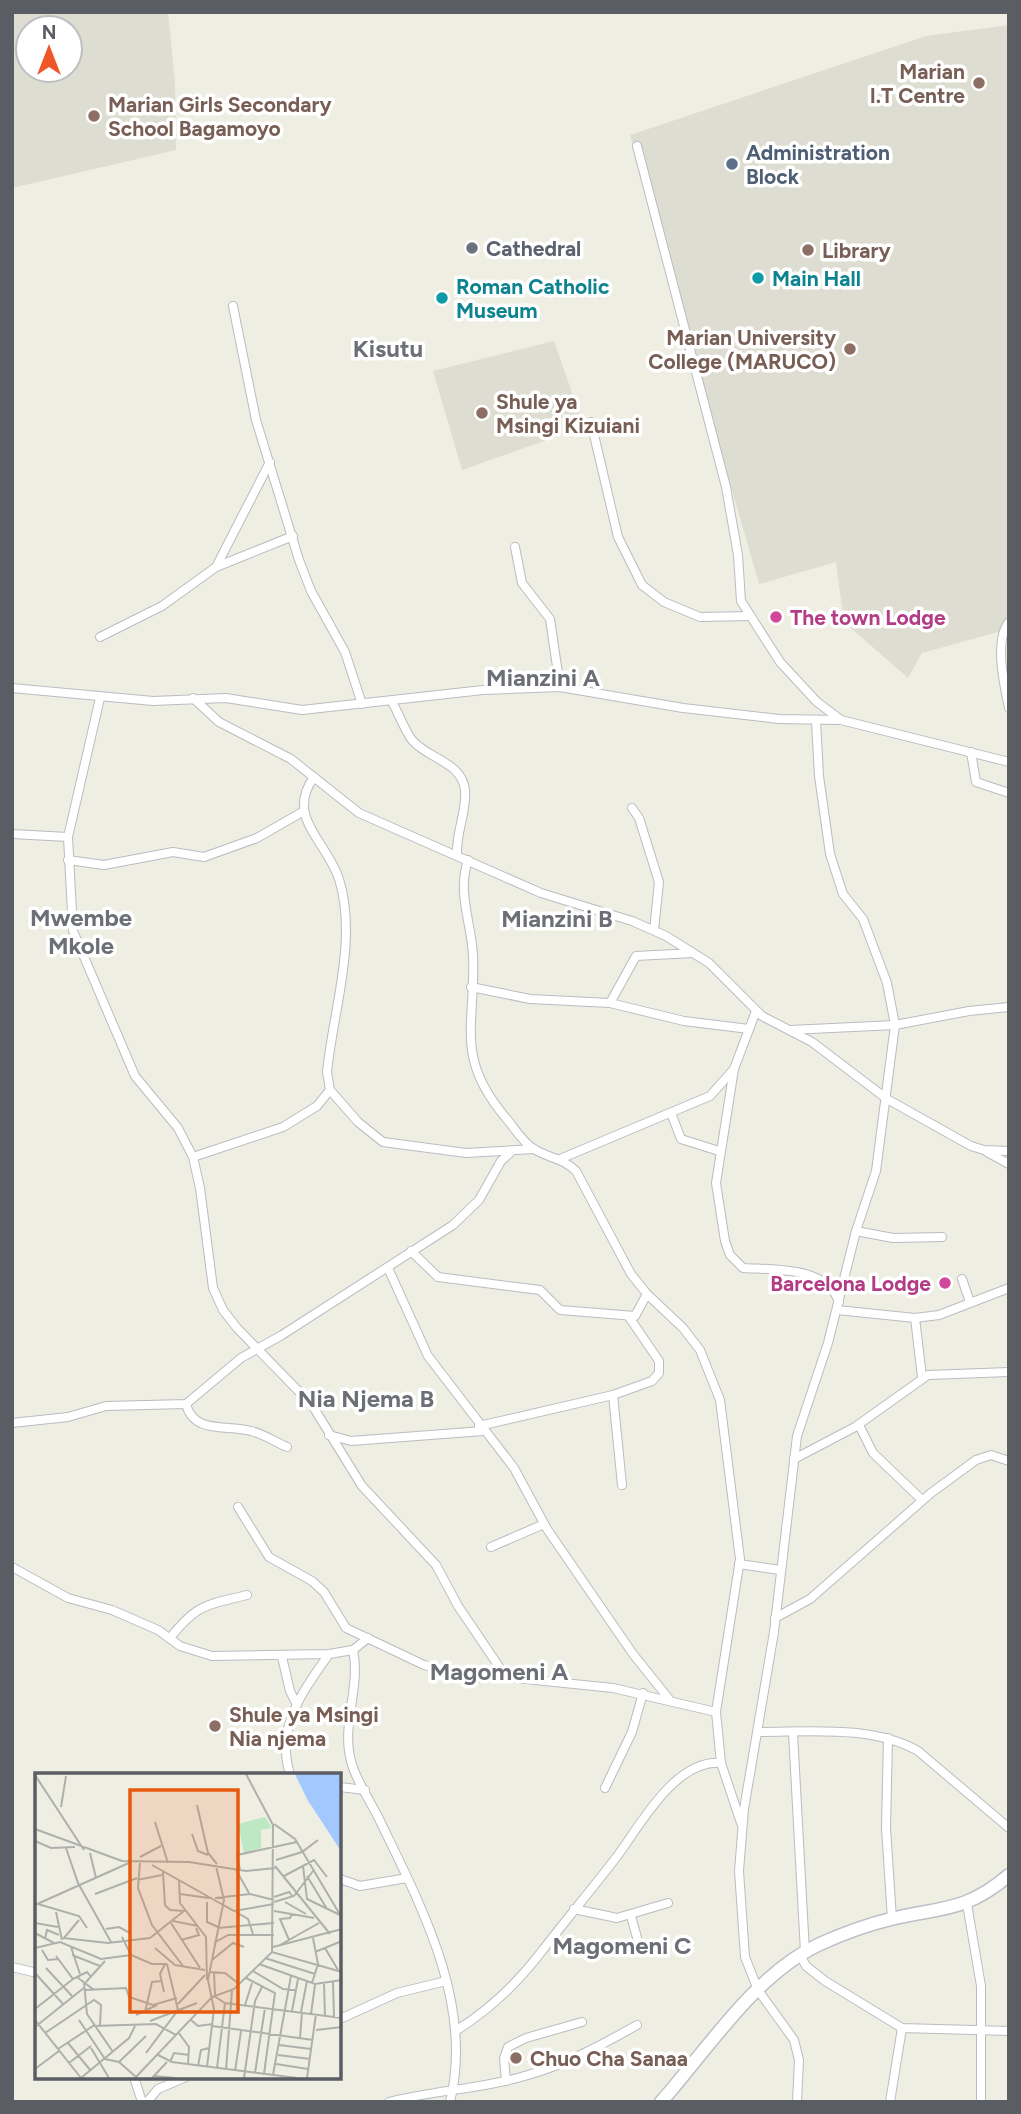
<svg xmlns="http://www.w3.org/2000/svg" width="1021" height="2114" font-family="Figtree,sans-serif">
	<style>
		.education { fill: #deddd1; fill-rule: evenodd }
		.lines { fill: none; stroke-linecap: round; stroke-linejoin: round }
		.minor-casing { stroke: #babcc2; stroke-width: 10 }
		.secondary-casing { stroke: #bdbfc7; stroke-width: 15 }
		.minor { stroke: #fff; stroke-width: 8 }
		.secondary { stroke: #fff; stroke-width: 12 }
		.education-dot { fill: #8d6e63; stroke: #fff; stroke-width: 2.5 }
		.service-dot { fill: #5c6f8a; stroke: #fff; stroke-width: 2.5 }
		.worship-dot { fill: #6b7280; stroke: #fff; stroke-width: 2.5 }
		.culture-dot { fill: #0f9aa8; stroke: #fff; stroke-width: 2.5 }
		.hotel-dot { fill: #d1479c; stroke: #fff; stroke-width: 2.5 }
		.labels { text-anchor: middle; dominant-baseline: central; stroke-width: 7; stroke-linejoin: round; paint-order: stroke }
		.education-label { font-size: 21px; font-weight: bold; fill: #785e54; stroke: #fff; text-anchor: start }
		.service-label { font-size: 21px; font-weight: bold; fill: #4e5e75; stroke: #fff; text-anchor: start }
		.worship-label { font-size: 21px; font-weight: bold; fill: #5b616d; stroke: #fff; text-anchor: start }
		.culture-label { font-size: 21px; font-weight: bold; fill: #0d838f; stroke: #fff; text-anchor: start }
		.hotel-label { font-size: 21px; font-weight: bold; fill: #b23c85; stroke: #fff; text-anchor: start }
		.quarter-label { font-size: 24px; font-weight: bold; fill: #6c6f76; stroke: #fff }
		.inset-road { fill: none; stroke: #afb0ac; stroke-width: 2 }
		.view { fill: #e8590c; fill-opacity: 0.15; stroke: #e8590c; stroke-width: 3.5 }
		.inset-edge { fill: none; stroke: #5b5d64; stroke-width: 3.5 }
	</style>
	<rect width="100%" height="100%" fill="#eeeee3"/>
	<g class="education">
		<path d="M 12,12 L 168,12 L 175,82 L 176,150 L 12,188 ZM 28,28 L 70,28 L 70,70 L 28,70 Z"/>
		<path d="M 1009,25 L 1009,629 L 922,653 L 908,678 L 844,622 L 836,562 L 759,584 L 630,135 L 926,36 Z"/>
		<path d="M 554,341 L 584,427 L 462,470 L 433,371 Z"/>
	</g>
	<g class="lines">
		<defs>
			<g id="minor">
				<path d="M 637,146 L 726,487 L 738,555 L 741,601 L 780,662 L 817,702 L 841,720"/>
				<path d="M 233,306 L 256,420 L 299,560 L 311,591 L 345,652 L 362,704"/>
				<path d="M 591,422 L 618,537 L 642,585 L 664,602 L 700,617 L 750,616"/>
				<path d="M 515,547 L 522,583 L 550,619 L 560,687"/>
				<path d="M 216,567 L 270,462"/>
				<path d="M 1009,622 C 994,640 1004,685 1009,708"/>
				<path d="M 100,637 L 162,606 L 216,567 L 293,536"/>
				<path d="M 12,688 L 153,701 L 226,698 L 302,710 L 483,690 L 560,687 L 683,708 L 779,719 L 841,720 L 1009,762"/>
				<path d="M 100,698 L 68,837 L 73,931 L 135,1076 L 178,1128 L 193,1157 L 200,1188 L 213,1288 L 223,1310 L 237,1328 L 312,1405 L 362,1486 L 436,1565 L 458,1606 L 506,1677"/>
				<path d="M 193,698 L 219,722 L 291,759 L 359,813 L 541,893 L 632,921 L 666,936 L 709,963 L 762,1016 L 812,1042 L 887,1099 L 971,1146 L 984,1150 L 1009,1151"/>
				<path d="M 392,702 C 399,714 404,729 412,740 C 428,759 462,762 465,790 C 467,811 456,832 457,854"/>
				<path d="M 971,752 L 976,782 L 1009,793"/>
				<path d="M 314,777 C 285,817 326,840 339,879 C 358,940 333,1011 327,1072 L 330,1090 L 358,1122 L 383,1142 L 466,1153 L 534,1149"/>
				<path d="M 632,808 L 639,818 L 659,882 L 654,930"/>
				<path d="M 12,834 L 68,837"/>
				<path d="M 68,860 L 104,865 L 173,852 L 204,857 L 257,838 L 304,811"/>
				<path d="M 468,860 C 457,893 471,921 473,955 C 476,1025 454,1056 505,1117 C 514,1127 522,1142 534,1149 C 548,1158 563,1158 576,1171 L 631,1274 L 647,1294 L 683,1328 L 700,1350 L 720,1400 L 740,1559 L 716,1712 L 721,1763 L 741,1823"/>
				<path d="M 471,987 L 530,999 L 610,1003 L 684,1021 L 749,1029"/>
				<path d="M 610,1003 L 636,956 L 693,953"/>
				<path d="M 790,1030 L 895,1025 L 969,1011 L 1009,1007"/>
				<path d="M 734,1069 L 716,1183 L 725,1241 L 730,1255 L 743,1268 C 774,1270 827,1266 839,1302"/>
				<path d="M 671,1113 L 681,1139 L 719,1151"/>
				<path d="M 987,1152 L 1009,1164"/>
				<path d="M 193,1157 L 283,1127 L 317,1106 L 330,1090"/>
				<path d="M 560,1159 L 710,1096 L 734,1069 L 756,1011"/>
				<path d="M 856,1231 L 893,1238 L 942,1237"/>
				<path d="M 411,1251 L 438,1277 L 540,1290 L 560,1310 L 635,1316 L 647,1294"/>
				<path d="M 388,1268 L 428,1356 L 514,1468 L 547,1529 L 633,1654 L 669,1699"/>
				<path d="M 962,1279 L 970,1302"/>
				<path d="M 837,1310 L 915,1318 L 939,1315 L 1009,1288"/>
				<path d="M 915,1318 L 922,1377"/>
				<path d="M 613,1395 L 622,1485"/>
				<path d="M 186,1404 C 194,1435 227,1424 251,1431 C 264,1434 275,1442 287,1447"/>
				<path d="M 12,1423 L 68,1417 L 106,1406 L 186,1404 L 241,1358 L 282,1335 L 453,1225 L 479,1200 L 501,1161 L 510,1153"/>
				<path d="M 859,1425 L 873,1453 L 922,1500"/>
				<path d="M 479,1426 L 613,1395 L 652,1381 L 659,1373 L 659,1361 L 629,1317"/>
				<path d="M 329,1435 L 351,1441 L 483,1431"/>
				<path d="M 794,1459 L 855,1427 L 928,1375 L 1009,1372"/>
				<path d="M 238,1507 L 269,1557 L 312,1581 L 324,1592 L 346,1628 L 424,1665 L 477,1678 L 506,1677 L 613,1688 L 716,1712"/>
				<path d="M 491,1547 L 544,1524"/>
				<path d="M 739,1564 L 780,1570"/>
				<path d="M 12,1567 L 68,1598 L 112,1610 L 158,1630 L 180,1646 L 212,1656 L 329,1654 L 353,1650 L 368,1638"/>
				<path d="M 775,1618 L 810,1599 L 931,1493 L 976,1460 L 991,1455 L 1009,1461"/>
				<path d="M 170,1638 C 197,1604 206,1605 247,1595"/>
				<path d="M 353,1650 C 361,1687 341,1725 351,1761 C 356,1782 372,1803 381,1823 C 422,1908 474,2005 450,2102"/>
				<path d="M 282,1657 L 290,1691 L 296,1703"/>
				<path d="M 758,1732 C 810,1732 872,1725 918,1751 L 1009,1828"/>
				<path d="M 793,1733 L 805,1952"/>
				<path d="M 888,1738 L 886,1828 L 892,1919"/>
				<path d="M 290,1774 C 275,1728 303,1691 329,1654"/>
				<path d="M 340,1787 L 365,1790"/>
				<path d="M 605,1788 L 632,1732 L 643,1693"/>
				<path d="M 340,1879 L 360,1886 L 407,1878"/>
				<path d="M 967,1904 L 981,1986 L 981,2102"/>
				<path d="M 574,1909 L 617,1918 L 668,1903"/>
				<path d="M 631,1916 L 641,1952"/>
				<path d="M 800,1955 L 806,1966 L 825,1981 L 902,2028 L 1009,2031"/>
				<path d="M 12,1967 L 37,1973"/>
				<path d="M 340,2019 L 397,1993 L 446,1981"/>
				<path d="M 457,2030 C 489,2010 519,1981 542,1951 C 566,1920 591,1890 615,1859 C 639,1828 674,1759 721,1763"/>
				<path d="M 134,2077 L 142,2102"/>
				<path d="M 506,2081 L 504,2058 L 508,2047 L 526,2038 L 582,2022"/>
				<path d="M 147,2102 L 158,2089 L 186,2077"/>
				<path d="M 389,2102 C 435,2090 483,2089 528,2075 C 566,2064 602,2045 637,2025"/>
				<path d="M 797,2102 L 799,2060 L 794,2040 L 758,1990 L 745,1957 L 739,1871 L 744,1809 L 774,1632 L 797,1436 L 828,1343 L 856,1231 L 876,1171 L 895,1025 L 887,983 L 863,919 L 843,894 L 830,854 L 819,776 L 816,721"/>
				<path d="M 890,2102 L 902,2028"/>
			</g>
			<path id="secondary" d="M 661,2102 C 708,2049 755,1974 820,1944 C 842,1934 866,1925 891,1919 C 941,1907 966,1912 1009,1875"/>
		</defs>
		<use href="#minor" class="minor-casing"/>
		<use href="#secondary" class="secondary-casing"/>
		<use href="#minor" class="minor"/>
		<use href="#secondary" class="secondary"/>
	</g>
	<g class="education-dot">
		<circle cx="979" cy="83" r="7"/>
		<circle cx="94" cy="116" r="7"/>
		<circle cx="808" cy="250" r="7"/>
		<circle cx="850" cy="349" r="7"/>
		<circle cx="482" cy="413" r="7"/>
		<circle cx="215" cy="1726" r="7"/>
		<circle cx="516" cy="2058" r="7"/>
	</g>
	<circle class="service-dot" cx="732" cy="164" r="7"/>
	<circle class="worship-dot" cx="472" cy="248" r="7"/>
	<g class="culture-dot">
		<circle cx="758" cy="278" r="7"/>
		<circle cx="442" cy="298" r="7"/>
	</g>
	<g class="hotel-dot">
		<circle cx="776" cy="617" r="7"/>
		<circle cx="945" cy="1283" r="7"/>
	</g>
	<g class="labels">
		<g class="education-label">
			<text x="965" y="71" text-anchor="end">Marian<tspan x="965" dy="24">I.T Centre</tspan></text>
			<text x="108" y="104">Marian Girls Secondary<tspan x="108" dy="24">School Bagamoyo</tspan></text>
			<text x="822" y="250">Library</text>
			<text x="836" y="337" text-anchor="end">Marian University<tspan x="836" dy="24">College (MARUCO)</tspan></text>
			<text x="496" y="401">Shule ya<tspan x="496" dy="24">Msingi Kizuiani</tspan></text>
			<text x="229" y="1714">Shule ya Msingi<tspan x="229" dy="24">Nia njema</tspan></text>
			<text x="530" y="2058">Chuo Cha Sanaa</text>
		</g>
		<g class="service-label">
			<text x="746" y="152">Administration<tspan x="746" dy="24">Block</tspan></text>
		</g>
		<g class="worship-label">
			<text x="486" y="248">Cathedral</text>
		</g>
		<g class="culture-label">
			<text x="772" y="278">Main Hall</text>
			<text x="456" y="286">Roman Catholic<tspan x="456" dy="24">Museum</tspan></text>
		</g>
		<g class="hotel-label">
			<text x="790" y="617">The town Lodge</text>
			<text x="931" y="1283" text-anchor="end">Barcelona Lodge</text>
		</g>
		<g class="quarter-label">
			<text x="388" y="348">Kisutu</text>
			<text x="543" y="677">Mianzini A</text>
			<text x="81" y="917">Mwembe<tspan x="81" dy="28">Mkole</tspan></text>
			<text x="557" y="918">Mianzini B</text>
			<text x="366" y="1398">Nia Njema B</text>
			<text x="499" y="1671">Magomeni A</text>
			<text x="622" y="1945">Magomeni C</text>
		</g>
	</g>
	<g transform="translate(35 1773)">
		<rect width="306" height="306" fill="#eeeee3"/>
		<path d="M 230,44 L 237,55 L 226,57 L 226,75 L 209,81 L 203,51 Z" fill="#bee7c4"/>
		<path d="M 260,1 L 306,1 L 306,78 L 272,26 Z" fill="#a2c8ff"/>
		<path class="inset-road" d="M 211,1 L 238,52 L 237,179M 0,2 L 49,77M 162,32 L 173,80 L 182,91M 26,34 L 31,3M 120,49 L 133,90M 239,51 L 260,66 L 307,145M 0,56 L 87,88 L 154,89 L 211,98 L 240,95M 157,61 L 163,78 L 173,82M 0,68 L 16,75 L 40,74M 31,75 L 43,110 L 76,169M 55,80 L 61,105M 105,84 L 126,73M 241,87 L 267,79 L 283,67M 105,90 L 103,115 L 117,152 L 148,193M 117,92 L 199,138 L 239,131M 240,93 L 295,161M 268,93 L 272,126 L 305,142M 201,97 L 214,120M 205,97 L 202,82 L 262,69M 128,99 L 130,132 L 135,137 L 150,138M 249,103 L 279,87 L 292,104M 272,103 L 292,136M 102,107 L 127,102M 144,107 L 145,130 L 171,164 L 172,207M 60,121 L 102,105M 145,121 L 174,125M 239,124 L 254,119 L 258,124M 180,125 L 215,121 L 239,127M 172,129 L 172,149 L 183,154M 239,129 L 259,123 L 278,98M 250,129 L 271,141M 3,131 L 44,143 L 52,155M 0,132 L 96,89M 239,138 L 279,145M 21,139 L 27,167M 201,139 L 213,146 L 218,161M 138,148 L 163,153M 0,150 L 23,154M 136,150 L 165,195M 183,155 L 239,150M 71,156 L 84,154 L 95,160M 0,160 L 19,170M 87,164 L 96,182 L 117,191 L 132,191M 28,165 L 73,170 L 115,165 L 149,138M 29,165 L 44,147M 10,166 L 12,157 L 24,162M 146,167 L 164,162 L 161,155M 254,167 L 245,146 L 255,145 L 257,140M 179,170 L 193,162 L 239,162M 245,172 L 284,150M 36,174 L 45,201M 238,174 L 307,156M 0,175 L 25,169 L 66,186 L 96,182M 120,175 L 140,192 L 170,197M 290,175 L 303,197M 7,177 L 13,187 L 23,186M 280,179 L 307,168M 37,182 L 65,193M 21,183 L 38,206 L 52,199 L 56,204M 230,185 L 280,201M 177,187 L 198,170 L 209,174M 224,191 L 280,211 L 307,207M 11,195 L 37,223M 218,198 L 248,216 L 260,217M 175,199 L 190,200 L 204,211M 0,200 L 28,231M 179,200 L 180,222M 42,204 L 59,217M 211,205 L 240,220 L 229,301M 49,209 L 52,241 L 78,279M 51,209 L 70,188M 298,209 L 299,244M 277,210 L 283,191 L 278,165M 289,211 L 290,243M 50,217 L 91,215 L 94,224 L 118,232 L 142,225M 129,219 L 125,201 L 130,191M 179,223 L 190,230 L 307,245M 143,231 L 170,202M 210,232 L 217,210M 0,236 L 38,206M 257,238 L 263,206M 110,239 L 117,209 L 127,208M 266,239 L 272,208M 276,241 L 280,212M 101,242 L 122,232M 0,247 L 46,305M 44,247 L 70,286 L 84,289 L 101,304M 156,247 L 163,253 L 178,251M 115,248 L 162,230M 177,253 L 278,267M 0,254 L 50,214M 281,257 L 307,254M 143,259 L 154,274 L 153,291M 10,260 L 59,227 L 66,232 L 65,252M 265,265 L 267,239M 33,270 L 56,298M 244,272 L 276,276M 56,275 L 74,305M 23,276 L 58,253 L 121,251 L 141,262M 111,280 L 143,237 L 132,191M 123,282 L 137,289 L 262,305M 243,282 L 275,286M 84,289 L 111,263M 135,289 L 139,280 L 154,282M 34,290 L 56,273M 241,291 L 273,296M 163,293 L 166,277 L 174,275M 172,294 L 179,236 L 173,207 L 189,127 L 181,93M 182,295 L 190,230M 0,296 L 24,278M 191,297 L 197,217M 200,298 L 206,258M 220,300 L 230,235M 238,302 L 256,203M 119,303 L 140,305M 46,305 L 94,265 L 100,253M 100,305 L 177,224 L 199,216 L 237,179 L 307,199M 117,305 L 132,289M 209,305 L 220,228 L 227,214M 272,305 L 281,241"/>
		<path class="view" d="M 95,17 L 203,17 L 203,239 L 95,239 Z"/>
		<rect width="306" height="306" class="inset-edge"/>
	</g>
	<rect width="1021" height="2114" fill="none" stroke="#5b5d64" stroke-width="28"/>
	<g transform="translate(49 49)"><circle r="33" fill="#ffffff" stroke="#bdbec1" stroke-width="2"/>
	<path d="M0-5L12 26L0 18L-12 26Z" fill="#ef5728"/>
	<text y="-10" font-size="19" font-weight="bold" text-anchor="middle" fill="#5b5d64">N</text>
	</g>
</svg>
